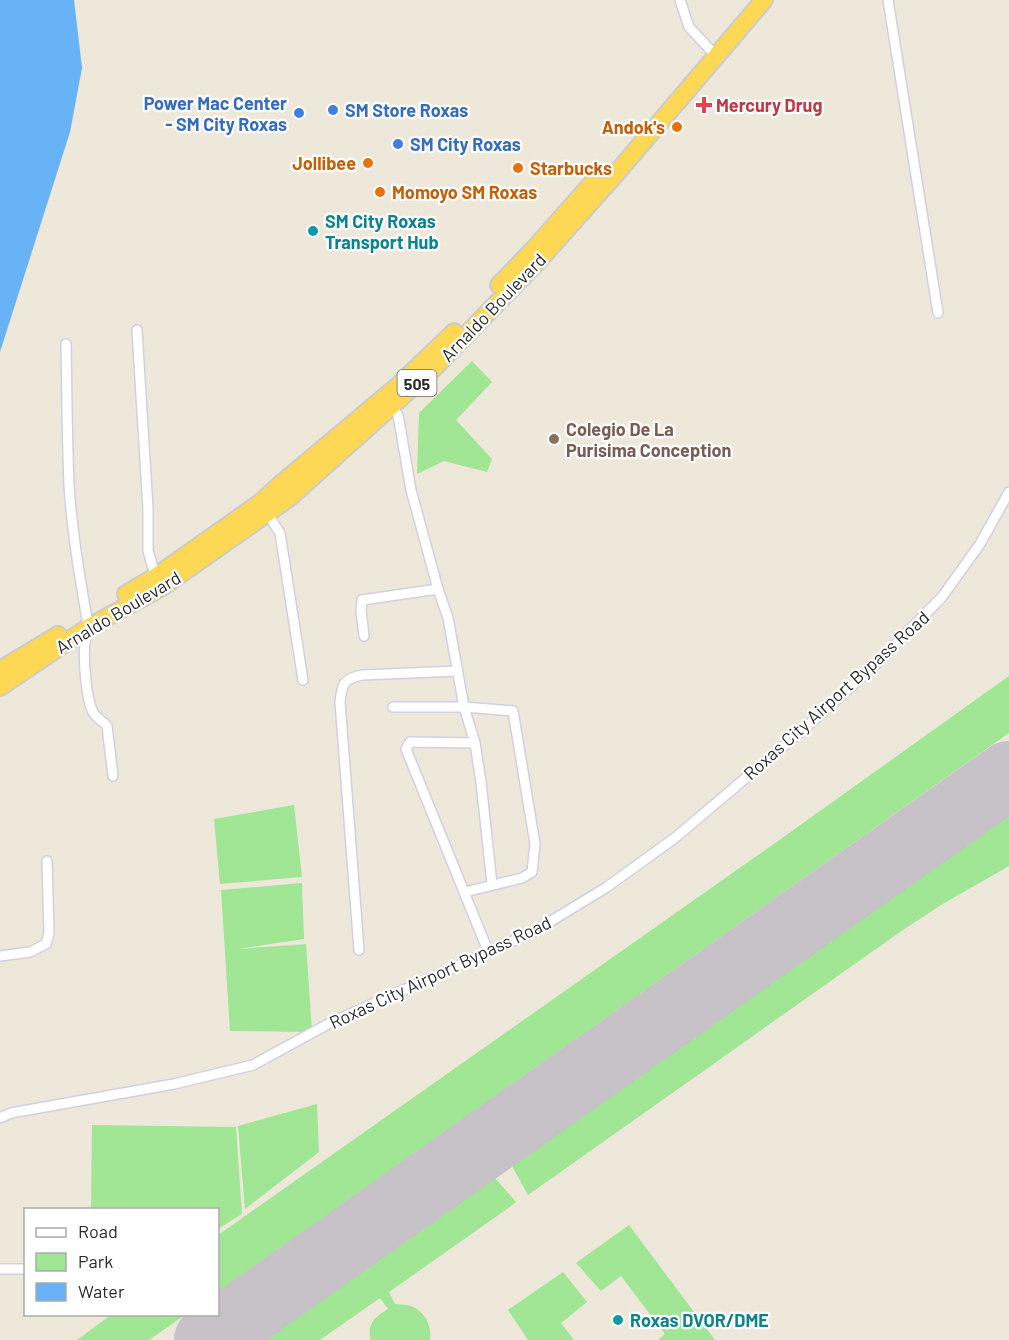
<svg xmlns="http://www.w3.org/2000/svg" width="1009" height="1340" font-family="Barlow,sans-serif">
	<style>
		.green { fill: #a0e694 }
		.water { fill: #67b3f5 }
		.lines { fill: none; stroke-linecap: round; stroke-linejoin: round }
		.runway { stroke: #c6c2c8; stroke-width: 68 }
		.minor-casing { stroke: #d0d0e3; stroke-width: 12 }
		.trunk-casing { stroke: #ccc; stroke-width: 20 }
		.minor { stroke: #fff; stroke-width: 9 }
		.trunk { stroke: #fcd854; stroke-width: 16 }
		.health-dot { fill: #e0444e; stroke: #fff; stroke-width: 2 }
		.shop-dot { fill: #3f7fe0; stroke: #fff; stroke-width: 2 }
		.food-dot { fill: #e8710a; stroke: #fff; stroke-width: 2 }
		.culture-dot { fill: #0f9aa8; stroke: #fff; stroke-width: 2 }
		.education-dot { fill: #8d6e63; stroke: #fff; stroke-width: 2 }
		.labels { text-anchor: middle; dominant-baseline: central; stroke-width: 4.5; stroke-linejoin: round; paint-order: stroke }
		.shield { fill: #fff; stroke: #6a6a6a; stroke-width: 1.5 }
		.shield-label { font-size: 16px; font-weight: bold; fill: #2a2a2a }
		.shop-label { font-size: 18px; font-weight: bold; fill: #366cbe; stroke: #fff; text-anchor: start }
		.health-label { font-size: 18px; font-weight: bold; fill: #be3a42; stroke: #fff; text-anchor: start }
		.food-label { font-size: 18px; font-weight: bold; fill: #c56008; stroke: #fff; text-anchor: end }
		.culture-label { font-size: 18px; font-weight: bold; fill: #0d838f; stroke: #fff; text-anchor: start }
		.street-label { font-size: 18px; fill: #2a2a2a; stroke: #fff }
		.education-label { font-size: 18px; font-weight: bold; fill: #785e54; stroke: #fff; text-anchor: start }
	</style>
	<rect width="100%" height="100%" fill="#ede8da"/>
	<g class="green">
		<path d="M 472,361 L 492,382 L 456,420 L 492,459 L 487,472 L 444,461 L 417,474 L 419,413 Z"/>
		<path d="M 1009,676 L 1009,733 L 218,1292 L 218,1235 L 778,841 Z"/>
		<path d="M 294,805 L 302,877 L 220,884 L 214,819 Z"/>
		<path d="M 1009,815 L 1009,866 L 941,905 L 900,932 L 528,1195 L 512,1166 Z"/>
		<path d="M 302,883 L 304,939 L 238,949 L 306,944 L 312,1032 L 230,1031 L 221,890 Z"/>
		<path d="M 317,1104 L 319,1152 L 245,1209 L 238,1126 Z"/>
		<path d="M 92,1125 L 236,1127 L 242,1214 L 218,1229 L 218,1210 L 91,1209 Z"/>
		<path d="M 495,1178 L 516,1202 L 507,1209 L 389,1292 L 395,1304 C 401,1305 406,1304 411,1306 C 425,1311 432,1326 430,1340 L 371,1340 C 366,1324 375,1317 388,1309 L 380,1298 L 320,1340 L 265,1340 Z"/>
		<path d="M 629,1225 L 715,1340 L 658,1340 L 665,1334 L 621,1276 L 601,1291 L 576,1263 Z"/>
		<path d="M 563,1272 L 587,1302 L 561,1323 L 574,1340 L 528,1340 L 508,1310 Z"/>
		<path d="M 111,1315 L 111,1314 L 185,1315 L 149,1340 L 77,1340 Z"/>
	</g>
	<path class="water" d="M 0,0 L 74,0 L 82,68 L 70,132 L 0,352 Z"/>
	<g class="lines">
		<path class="runway" d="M 208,1340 L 1009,775"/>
		<defs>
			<g id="minor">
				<path d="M 680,0 L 689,27 L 716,56"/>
				<path d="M 888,0 L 938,313"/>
				<path d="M 137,330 L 148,509 L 148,551 L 156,578"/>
				<path d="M 66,344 C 67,391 67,438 69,485 C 72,532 80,579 88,625 C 89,631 86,636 85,642 C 83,658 86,696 92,710 C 94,717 102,720 107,726 L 113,776"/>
				<path d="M 391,406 L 398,415 L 411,490 L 438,589 L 448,618 L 464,707 L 475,743 L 481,782 L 492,884"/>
				<path d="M 265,510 L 280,533 L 303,680"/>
				<path d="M 364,636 L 361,611 L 362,600 L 438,589"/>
				<path d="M 393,707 L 464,707 L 513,711 L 535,844 L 532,872 L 522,878 L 465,892"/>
				<path d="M 475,743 L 410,742 L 406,749 L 488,951"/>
				<path d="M 359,950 L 340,702 C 342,684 343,679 362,675 L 458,671"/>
				<path d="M 0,956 L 30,952 L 46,944 L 49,933 L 47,861"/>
				<path d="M 0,1118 L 11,1113 L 174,1084 L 253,1065 L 330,1023 L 533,932 L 607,887 L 676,837 L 813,721 L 876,664 L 942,597 L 980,544 L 1009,492"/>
				<path d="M 0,1269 L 26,1269"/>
			</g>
			<g id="trunk">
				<path d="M 499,285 L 533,250 L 593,182"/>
				<path d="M 126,594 L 155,577 L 260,503 L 281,484 L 399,385 L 454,332"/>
				<path d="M 0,670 L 58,635"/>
				<path d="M 0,687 L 89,627 L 162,587 L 289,498 L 435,367 L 541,258 L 614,176 L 764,0"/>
			</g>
		</defs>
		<use href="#minor" class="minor-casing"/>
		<use href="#trunk" class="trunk-casing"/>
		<use href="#minor" class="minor"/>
		<use href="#trunk" class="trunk"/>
	</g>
	<path class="health-dot" d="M701 96h6v6h6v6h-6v6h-6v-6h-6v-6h6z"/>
	<g class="shop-dot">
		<circle cx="333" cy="110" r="6"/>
		<circle cx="299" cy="113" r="6"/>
		<circle cx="398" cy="144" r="6"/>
	</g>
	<g class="food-dot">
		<circle cx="677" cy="127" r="6"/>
		<circle cx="368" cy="163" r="6"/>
		<circle cx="518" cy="168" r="6"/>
		<circle cx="380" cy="192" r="6"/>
	</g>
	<g class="culture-dot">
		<circle cx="313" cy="231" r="6"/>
		<circle cx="618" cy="1320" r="6"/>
	</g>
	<circle class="education-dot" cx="554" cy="439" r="6"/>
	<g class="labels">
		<rect class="shield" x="397.5" y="370" width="39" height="26" rx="4.5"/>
		<g class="shield-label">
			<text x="417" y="383">505</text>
		</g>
		<g class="shop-label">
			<text x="287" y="103" text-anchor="end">Power Mac Center<tspan x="287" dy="21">- SM City Roxas</tspan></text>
			<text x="345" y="110">SM Store Roxas</text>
			<text x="410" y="144">SM City Roxas</text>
		</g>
		<g class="health-label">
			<text x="716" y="105">Mercury Drug</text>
		</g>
		<g class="food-label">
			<text x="665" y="127">Andok's</text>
			<text x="356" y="163">Jollibee</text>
			<text x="530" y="168" text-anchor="start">Starbucks</text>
			<text x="392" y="192" text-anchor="start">Momoyo SM Roxas</text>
		</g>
		<g class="culture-label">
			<text x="325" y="221">SM City Roxas<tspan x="325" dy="21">Transport Hub</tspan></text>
			<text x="630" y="1320">Roxas DVOR/DME</text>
		</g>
		<g class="street-label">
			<text transform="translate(493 307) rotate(-46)">Arnaldo Boulevard</text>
			<text transform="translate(118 612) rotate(-31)">Arnaldo Boulevard</text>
			<text transform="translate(836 695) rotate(-42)">Roxas City Airport Bypass Road</text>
			<text transform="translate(440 972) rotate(-25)">Roxas City Airport Bypass Road</text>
		</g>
		<g class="education-label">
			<text x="566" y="429">Colegio De La<tspan x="566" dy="21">Purisima Conception</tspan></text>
		</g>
	</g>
	<rect x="24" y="1208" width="195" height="108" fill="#ffffff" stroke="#aaaaaa" stroke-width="1.5"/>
	<rect x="36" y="1228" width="30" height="9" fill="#ffffff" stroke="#aaaaaa" stroke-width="1.5"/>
	<text x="78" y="1238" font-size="18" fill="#2a2a2a">Road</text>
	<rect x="36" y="1253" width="30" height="18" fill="#a0e694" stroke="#aaaaaa" stroke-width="1.5"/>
	<text x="78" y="1268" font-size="18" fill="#2a2a2a">Park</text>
	<rect x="36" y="1283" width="30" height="18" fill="#67b3f5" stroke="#aaaaaa" stroke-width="1.5"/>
	<text x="78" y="1298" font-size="18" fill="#2a2a2a">Water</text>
</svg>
